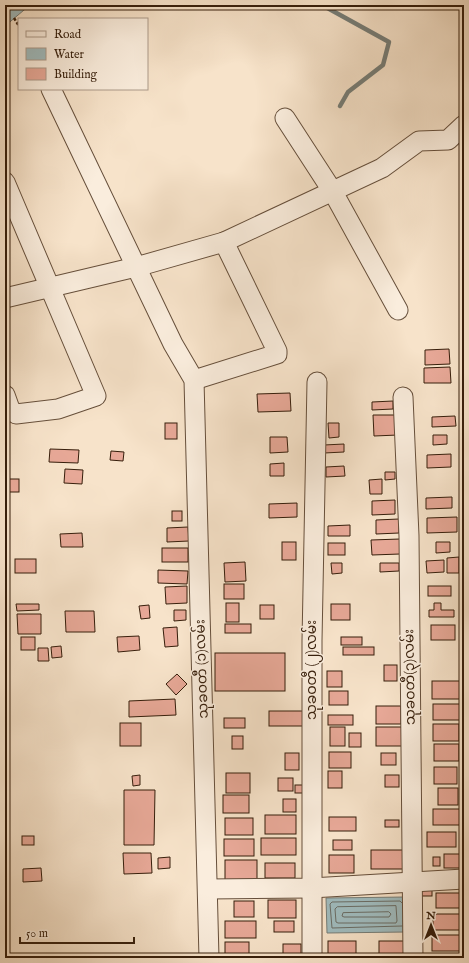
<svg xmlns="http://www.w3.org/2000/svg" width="469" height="963" font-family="'IM FELL English','Noto Sans Myanmar',serif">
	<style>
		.water { fill: #a0bcbf; stroke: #767d77 }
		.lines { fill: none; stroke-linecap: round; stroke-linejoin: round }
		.shore { stroke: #6b6d65; stroke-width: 1 }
		.stream { stroke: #767d77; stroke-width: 4.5 }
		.building { fill: #e7a897; stroke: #361e0b }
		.minor-casing { stroke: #664f3b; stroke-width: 21 }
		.path { stroke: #361e0b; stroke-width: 2.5; stroke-dasharray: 3 2; stroke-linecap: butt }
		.minor { stroke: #faeddd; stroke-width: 19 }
		.labels { text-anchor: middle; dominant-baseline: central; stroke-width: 3; stroke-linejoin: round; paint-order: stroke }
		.street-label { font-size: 14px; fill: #361e0b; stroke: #faeddd }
	</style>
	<rect width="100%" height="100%" fill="#f7e3ca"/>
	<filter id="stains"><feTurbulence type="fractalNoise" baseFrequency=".005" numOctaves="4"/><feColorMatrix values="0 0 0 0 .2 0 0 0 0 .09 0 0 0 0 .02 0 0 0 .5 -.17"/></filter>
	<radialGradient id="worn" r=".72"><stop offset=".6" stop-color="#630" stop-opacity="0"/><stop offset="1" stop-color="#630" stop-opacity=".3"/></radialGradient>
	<g class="water">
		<path d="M 5,5 L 30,5 L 5,26 Z"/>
		<path d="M 406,897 L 406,932 L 327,933 L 326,898 Z"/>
	</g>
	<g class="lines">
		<g class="shore">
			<path d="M 402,903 L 400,901 L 332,902 L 330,904 L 332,928 L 402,926"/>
			<path d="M 396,906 L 397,921 L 396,923 L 338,923 L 336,922 L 335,909 L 337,907 Z"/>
			<path d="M 389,912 L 391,914 L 389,917 L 344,917 L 342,916 L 343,913 Z"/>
		</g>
		<path class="stream" d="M 322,5 L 389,42 L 383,65 L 348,92 L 340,106"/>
	</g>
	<g class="building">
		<path d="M 449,349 L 450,364 L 425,365 L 425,350 Z"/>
		<path d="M 450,367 L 451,383 L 424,383 L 424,368 Z"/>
		<path d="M 290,393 L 291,411 L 258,412 L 257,394 Z"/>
		<path d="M 393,401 L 393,409 L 372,410 L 372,402 Z"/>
		<path d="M 373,415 L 397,415 L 398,435 L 374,436 Z"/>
		<path d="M 455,416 L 456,426 L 432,427 L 432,417 Z"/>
		<rect x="165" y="423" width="12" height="16"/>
		<path d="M 328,423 L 339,423 L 339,437 L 329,438 Z"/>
		<path d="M 433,435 L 447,435 L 447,444 L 433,445 Z"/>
		<path d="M 270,437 L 287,437 L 288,452 L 270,453 Z"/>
		<path d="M 344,444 L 344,452 L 324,453 L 324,445 Z"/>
		<path d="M 50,449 L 79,450 L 78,463 L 49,462 Z"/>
		<path d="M 111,451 L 124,452 L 123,461 L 110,460 Z"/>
		<path d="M 451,454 L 451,467 L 427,468 L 427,455 Z"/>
		<path d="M 284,463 L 284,476 L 270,476 L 270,464 Z"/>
		<path d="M 344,466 L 345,476 L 326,477 L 326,467 Z"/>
		<path d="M 65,469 L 83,470 L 82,484 L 64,483 Z"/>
		<path d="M 385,472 L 395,472 L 395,479 L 385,480 Z"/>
		<rect x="5" y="479" width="14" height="13"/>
		<path d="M 382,479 L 382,494 L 370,494 L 369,480 Z"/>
		<path d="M 452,497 L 452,508 L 426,509 L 426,498 Z"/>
		<path d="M 395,500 L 395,514 L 372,515 L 372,501 Z"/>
		<path d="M 297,503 L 297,517 L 269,518 L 269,504 Z"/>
		<rect x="172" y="511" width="10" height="10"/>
		<path d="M 457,517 L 457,532 L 427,533 L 427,518 Z"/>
		<path d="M 399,519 L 399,533 L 376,534 L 376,520 Z"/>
		<path d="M 350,525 L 350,536 L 328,536 L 328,526 Z"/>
		<path d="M 188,527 L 189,541 L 167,542 L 167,528 Z"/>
		<path d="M 82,533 L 83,547 L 61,547 L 60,534 Z"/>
		<path d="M 400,539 L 400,554 L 372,555 L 371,540 Z"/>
		<rect x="282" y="542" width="14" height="18"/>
		<path d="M 436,542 L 450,542 L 450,552 L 436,553 Z"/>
		<rect x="328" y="543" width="17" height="12"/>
		<rect x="162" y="548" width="26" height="14"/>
		<path d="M 459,557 L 459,573 L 447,573 L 447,558 Z"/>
		<rect x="15" y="559" width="21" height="14"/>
		<path d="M 444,560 L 444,572 L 427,573 L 426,561 Z"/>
		<path d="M 245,562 L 246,581 L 225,582 L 224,563 Z"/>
		<path d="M 331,563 L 342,563 L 342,573 L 332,574 Z"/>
		<path d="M 380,563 L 399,563 L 399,571 L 380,572 Z"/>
		<path d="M 158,570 L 188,571 L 187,584 L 158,583 Z"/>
		<rect x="224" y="584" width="20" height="15"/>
		<path d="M 187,586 L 187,603 L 166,604 L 165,587 Z"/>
		<rect x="428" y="586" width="23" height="10"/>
		<rect x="226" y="603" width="13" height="19"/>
		<path d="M 434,603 L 441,603 L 441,610 L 454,610 L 454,617 L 429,617 L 429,610 L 434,610 Z"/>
		<path d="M 16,604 L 39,604 L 39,610 L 17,611 Z"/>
		<rect x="331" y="604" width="19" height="16"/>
		<path d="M 149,605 L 150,618 L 141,619 L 139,606 Z"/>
		<rect x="260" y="605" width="14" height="14"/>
		<path d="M 174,610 L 186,610 L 186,620 L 174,621 Z"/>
		<path d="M 65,611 L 94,611 L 95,632 L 66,632 Z"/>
		<path d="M 17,614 L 41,614 L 41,634 L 18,634 Z"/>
		<rect x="225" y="624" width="26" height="9"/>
		<rect x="431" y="625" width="24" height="15"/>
		<path d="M 177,627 L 178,646 L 165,647 L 163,628 Z"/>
		<path d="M 139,636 L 140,650 L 118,652 L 117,637 Z"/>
		<rect x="21" y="637" width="14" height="13"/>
		<rect x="341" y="637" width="21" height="8"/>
		<path d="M 61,646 L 62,657 L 52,658 L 51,647 Z"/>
		<rect x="343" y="647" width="31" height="8"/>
		<path d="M 38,648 L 48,648 L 49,661 L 38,661 Z"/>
		<rect x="215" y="653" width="70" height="38"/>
		<rect x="384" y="665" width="13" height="16"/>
		<rect x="327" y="671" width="15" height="16"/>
		<path d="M 177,674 L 187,684 L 176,695 L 166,684 Z"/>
		<rect x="432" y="681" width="29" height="18"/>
		<rect x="329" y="691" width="19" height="14"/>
		<path d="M 175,699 L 176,715 L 129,717 L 129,701 Z"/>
		<rect x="433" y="704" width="28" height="16"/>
		<rect x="376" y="706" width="25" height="18"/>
		<rect x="269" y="711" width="40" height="15"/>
		<rect x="328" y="715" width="25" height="10"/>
		<rect x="224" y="718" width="21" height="10"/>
		<rect x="120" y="723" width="21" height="23"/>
		<rect x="433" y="724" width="26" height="17"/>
		<rect x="330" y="727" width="15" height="19"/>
		<rect x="376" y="727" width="27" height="19"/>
		<rect x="349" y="733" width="12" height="14"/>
		<rect x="232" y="736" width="11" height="13"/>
		<rect x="434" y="744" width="25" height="17"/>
		<rect x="329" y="752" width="22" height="16"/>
		<rect x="285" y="753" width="14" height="17"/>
		<rect x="381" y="753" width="15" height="12"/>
		<rect x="434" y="767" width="23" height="17"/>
		<rect x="328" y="771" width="14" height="17"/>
		<rect x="226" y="773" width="24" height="20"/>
		<path d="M 140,775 L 140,785 L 133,786 L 132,776 Z"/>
		<rect x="385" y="775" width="14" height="12"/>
		<rect x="278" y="778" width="15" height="13"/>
		<rect x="295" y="785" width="14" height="8"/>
		<rect x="438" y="788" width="20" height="17"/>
		<path d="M 124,790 L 155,790 L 154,845 L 124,845 Z"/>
		<rect x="223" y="795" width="26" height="18"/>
		<rect x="283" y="799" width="13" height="13"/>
		<rect x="433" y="809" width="29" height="16"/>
		<rect x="265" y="815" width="31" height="19"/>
		<rect x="329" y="817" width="27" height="14"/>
		<rect x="225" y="818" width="28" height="17"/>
		<rect x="385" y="820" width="14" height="7"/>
		<rect x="427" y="832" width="29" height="15"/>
		<rect x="22" y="836" width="12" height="9"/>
		<rect x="261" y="838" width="35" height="17"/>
		<rect x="224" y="839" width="30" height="17"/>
		<rect x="333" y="840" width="19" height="10"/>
		<rect x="371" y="850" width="35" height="19"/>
		<path d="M 123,853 L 151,853 L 152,873 L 124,874 Z"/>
		<rect x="444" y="854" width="20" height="14"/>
		<rect x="329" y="855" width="25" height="18"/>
		<path d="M 170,857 L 170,868 L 158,869 L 158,858 Z"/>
		<rect x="433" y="857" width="7" height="9"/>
		<rect x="225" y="860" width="32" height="20"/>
		<rect x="265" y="863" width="30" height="15"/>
		<path d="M 41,868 L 42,881 L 23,882 L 23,869 Z"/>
		<rect x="419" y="884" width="13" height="12"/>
		<rect x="436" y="893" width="26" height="15"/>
		<rect x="268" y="900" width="28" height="18"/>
		<rect x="234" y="901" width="20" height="16"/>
		<rect x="433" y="914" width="31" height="16"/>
		<rect x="225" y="921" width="31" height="17"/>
		<rect x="274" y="921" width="20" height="11"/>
		<rect x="432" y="935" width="32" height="16"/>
		<rect x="328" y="941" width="28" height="14"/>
		<rect x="379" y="941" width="27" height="14"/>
		<rect x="225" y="942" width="24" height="16"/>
		<rect x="283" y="944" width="18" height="14"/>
		<rect x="432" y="957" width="27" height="1"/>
	</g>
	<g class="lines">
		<defs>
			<g id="minor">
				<path d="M 51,89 L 173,344 L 194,380 L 209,958"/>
				<path d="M 285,118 L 333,192 L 398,310"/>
				<path d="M 5,182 L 96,396 L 58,409 L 16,414 L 10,409 L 5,395"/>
				<path d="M 5,298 L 136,267 L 224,242 L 382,168 L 419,141 L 448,140 L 464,125"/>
				<path d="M 194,380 L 277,354 L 277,351 L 224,242"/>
				<path d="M 403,397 L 409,536 L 413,958"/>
				<path d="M 208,889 L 311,888 L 464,879"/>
				<path d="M 312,958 L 312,641 L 317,382"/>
			</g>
		</defs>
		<use href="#minor" class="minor-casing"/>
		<path class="path" d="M 14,18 L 19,26"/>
		<use href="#minor" class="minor"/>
	</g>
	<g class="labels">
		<g class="street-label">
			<text transform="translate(202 669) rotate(-92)">သုခဝတီ (၁)လမ်း</text>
			<text transform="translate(312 670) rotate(-90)">သုခဝတီ (၂)လမ်း</text>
			<text transform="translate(410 677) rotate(-91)">သုခဝတီ(၃)လမ်း</text>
		</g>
	</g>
	<rect width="469" height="963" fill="none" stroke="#f7e3ca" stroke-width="20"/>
	<rect x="6" y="6" width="457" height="951" fill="none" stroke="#361e0b" stroke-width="2"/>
	<rect x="10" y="10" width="449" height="943" fill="none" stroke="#361e0b"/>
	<rect x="18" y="18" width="130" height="72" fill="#faeddd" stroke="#ac9a89"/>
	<rect x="26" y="31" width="20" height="6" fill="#faeddd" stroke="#ac9a89"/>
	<text x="54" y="38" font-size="12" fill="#361e0b">Road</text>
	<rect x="26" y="48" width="20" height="12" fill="#a0bcbf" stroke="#ac9a89"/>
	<text x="54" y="58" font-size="12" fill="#361e0b">Water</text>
	<rect x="26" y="68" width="20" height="12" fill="#e7a897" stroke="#ac9a89"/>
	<text x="54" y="78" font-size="12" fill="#361e0b">Building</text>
	<g transform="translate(431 925)" stroke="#faeddd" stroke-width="3" paint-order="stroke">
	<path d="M0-3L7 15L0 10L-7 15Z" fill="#361e0b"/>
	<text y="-6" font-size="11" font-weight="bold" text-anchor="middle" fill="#361e0b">N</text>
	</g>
	<path d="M20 937v6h114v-6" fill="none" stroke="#361e0b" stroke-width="2"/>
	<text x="26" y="937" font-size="12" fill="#361e0b" stroke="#faeddd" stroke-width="3" paint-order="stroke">50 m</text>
	<rect width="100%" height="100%" filter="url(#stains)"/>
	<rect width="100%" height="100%" fill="url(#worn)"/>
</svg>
